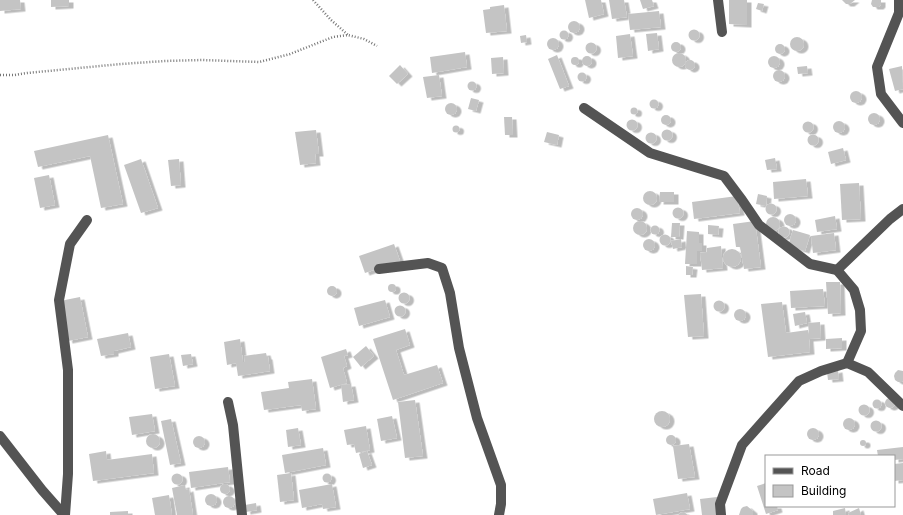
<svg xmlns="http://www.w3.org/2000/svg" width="903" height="515" font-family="Inter,sans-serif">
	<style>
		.building { fill: #c4c4c4; filter: url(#shadow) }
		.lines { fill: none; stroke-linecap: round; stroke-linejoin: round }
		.path { stroke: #767676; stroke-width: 2.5; stroke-dasharray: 1 2; stroke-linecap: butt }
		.minor { stroke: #545454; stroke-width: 10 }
	</style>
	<defs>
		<filter id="shadow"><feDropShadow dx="4.5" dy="2.5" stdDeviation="0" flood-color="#0004"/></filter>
	</defs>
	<rect width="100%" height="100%" fill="#fff"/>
	<g class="building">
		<path d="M 0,0 L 20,0 L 21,9 L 0,11 Z"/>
		<path d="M 51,0 L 69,0 L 69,6 L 51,7 Z"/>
		<path d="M 585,0 L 601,0 L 604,14 L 589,18 Z"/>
		<path d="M 609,0 L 624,0 L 627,17 L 612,19 Z"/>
		<path d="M 640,0 L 652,0 L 654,6 L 643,9 Z"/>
		<path d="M 729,0 L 747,0 L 747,25 L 729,24 Z"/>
		<path d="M 842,0 L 855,0 L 850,4 L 846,4 Z"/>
		<path d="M 872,0 L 881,0 L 881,5 L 879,7 L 873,7 L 871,4 Z"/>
		<path d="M 758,3 L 764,4 L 762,11 L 756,9 Z"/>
		<path d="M 504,5 L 507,31 L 486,33 L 483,10 L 490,9 L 490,7 Z"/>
		<path d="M 659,11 L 661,27 L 630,30 L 628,14 Z"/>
		<circle cx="574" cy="27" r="6"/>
		<circle cx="694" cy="35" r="5.5"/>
		<circle cx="564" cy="35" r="4.5"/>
		<path d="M 657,33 L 659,49 L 648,51 L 646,34 Z"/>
		<path d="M 630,34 L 633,56 L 618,58 L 616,36 Z"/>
		<path d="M 526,35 L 527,42 L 521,43 L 520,36 Z"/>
		<circle cx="797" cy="44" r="7"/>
		<circle cx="553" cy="44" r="6"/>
		<circle cx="676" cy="47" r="5"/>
		<circle cx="591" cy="48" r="5.5"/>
		<circle cx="780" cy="49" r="5"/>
		<path d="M 465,52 L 467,67 L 432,73 L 430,57 Z"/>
		<circle cx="679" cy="60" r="7"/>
		<path d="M 557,55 L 569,86 L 560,89 L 548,59 Z"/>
		<circle cx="774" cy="62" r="6"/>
		<circle cx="587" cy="61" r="5"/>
		<path d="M 503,57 L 504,73 L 492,74 L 491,58 Z"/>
		<circle cx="575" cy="61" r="4"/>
		<circle cx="690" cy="65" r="5"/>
		<path d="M 400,65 L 408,74 L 397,84 L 389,76 Z"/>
		<path d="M 807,66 L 808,73 L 798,74 L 797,67 Z"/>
		<path d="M 902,66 L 903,89 L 895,91 L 889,69 Z"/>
		<circle cx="779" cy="76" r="6"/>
		<circle cx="582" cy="77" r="4.5"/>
		<path d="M 439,75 L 442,96 L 427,98 L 423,77 Z"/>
		<circle cx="472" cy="86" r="4.5"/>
		<circle cx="856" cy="97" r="6"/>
		<path d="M 471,98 L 479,100 L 476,111 L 468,109 Z"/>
		<circle cx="654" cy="104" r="4.5"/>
		<circle cx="451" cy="109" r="6"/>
		<circle cx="634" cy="111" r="3.5"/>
		<circle cx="874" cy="119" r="6"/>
		<circle cx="666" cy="120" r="5"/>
		<path d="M 504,117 L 512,117 L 513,135 L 505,135 Z"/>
		<circle cx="632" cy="125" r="5.5"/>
		<circle cx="839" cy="127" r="6"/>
		<circle cx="808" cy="127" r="5.5"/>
		<circle cx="456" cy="129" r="3.5"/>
		<circle cx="667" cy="135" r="5.5"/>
		<path d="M 316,130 L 319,154 L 315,154 L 316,163 L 300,165 L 295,132 Z"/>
		<path d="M 547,132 L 559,135 L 557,145 L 544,142 Z"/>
		<circle cx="651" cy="138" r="5.5"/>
		<circle cx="813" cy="140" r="5.5"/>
		<path d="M 108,135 L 123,204 L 101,208 L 90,156 L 38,167 L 34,151 Z"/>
		<path d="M 843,148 L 846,160 L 831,164 L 828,152 Z"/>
		<path d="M 775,158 L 777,169 L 767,170 L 765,160 Z"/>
		<path d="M 141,159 L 158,208 L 141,213 L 124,165 Z"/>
		<path d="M 179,159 L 181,185 L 171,186 L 168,160 Z"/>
		<path d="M 49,175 L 55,205 L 40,208 L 34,178 Z"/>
		<path d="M 806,179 L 808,196 L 774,199 L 773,182 Z"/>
		<path d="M 859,183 L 861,219 L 842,220 L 840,184 Z"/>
		<circle cx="650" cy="198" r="7"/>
		<path d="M 660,192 L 674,192 L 674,202 L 659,202 Z"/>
		<path d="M 758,194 L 767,196 L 766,206 L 756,204 Z"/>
		<path d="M 737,196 L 740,213 L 694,219 L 692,202 Z"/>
		<circle cx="771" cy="209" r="5.5"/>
		<circle cx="678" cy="213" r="5.5"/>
		<circle cx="637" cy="214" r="6"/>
		<circle cx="790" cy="220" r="6"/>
		<path d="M 835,216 L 837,229 L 817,232 L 815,220 Z"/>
		<circle cx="773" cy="224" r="7"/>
		<path d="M 755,221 L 761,267 L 744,269 L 740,247 L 736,247 L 733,224 Z"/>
		<circle cx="640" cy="228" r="7"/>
		<path d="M 672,223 L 680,223 L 679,237 L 671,237 Z"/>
		<path d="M 708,225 L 719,226 L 718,235 L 708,234 Z"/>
		<circle cx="655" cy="230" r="4.5"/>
		<circle cx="784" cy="232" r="5.5"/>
		<path d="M 793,230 L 810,235 L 805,251 L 788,246 Z"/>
		<path d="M 687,231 L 699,232 L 699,243 L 702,243 L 702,251 L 697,251 L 697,264 L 685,264 Z"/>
		<path d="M 834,233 L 836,250 L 813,253 L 811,236 Z"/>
		<circle cx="665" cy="240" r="5.5"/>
		<path d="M 681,239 L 682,247 L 673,249 L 671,241 Z"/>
		<circle cx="649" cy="245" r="6"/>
		<path d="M 394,244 L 400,261 L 365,273 L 359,256 Z"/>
		<path d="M 721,246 L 723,268 L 702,270 L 700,253 L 707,252 L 707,248 Z"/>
		<circle cx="732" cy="258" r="9"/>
		<path d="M 686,266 L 693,267 L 692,275 L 686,275 Z"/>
		<path d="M 826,282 L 840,282 L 841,313 L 828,314 Z"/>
		<circle cx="392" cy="288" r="4"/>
		<circle cx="332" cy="291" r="5"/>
		<path d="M 823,289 L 825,306 L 791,308 L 790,291 Z"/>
		<circle cx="404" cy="298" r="5.5"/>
		<path d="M 701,294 L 704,336 L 688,337 L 684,295 Z"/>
		<path d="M 80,297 L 88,337 L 68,341 L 60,301 Z"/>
		<path d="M 385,300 L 390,317 L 359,326 L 354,308 Z"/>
		<circle cx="719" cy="306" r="5.5"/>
		<path d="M 782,302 L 786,333 L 808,330 L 809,335 L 808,323 L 820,322 L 821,338 L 809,339 L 810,352 L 768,357 L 761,304 Z"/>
		<circle cx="400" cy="311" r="5.5"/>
		<circle cx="740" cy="315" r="6"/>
		<path d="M 805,312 L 807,323 L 795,326 L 793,314 Z"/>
		<path d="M 405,329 L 410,345 L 396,350 L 404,375 L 437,365 L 443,383 L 393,400 L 373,339 Z"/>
		<path d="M 128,333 L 131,347 L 114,351 L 114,354 L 101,356 L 97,339 Z"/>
		<path d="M 842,338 L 842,348 L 826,349 L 826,339 Z"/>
		<path d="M 240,339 L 243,362 L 245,362 L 244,356 L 266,353 L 267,357 L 268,357 L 270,371 L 238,376 L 236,363 L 227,365 L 224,342 Z"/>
		<path d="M 366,346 L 374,356 L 361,367 L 353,357 Z"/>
		<path d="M 346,349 L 348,355 L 344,356 L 347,366 L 343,368 L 347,383 L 330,388 L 321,357 Z"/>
		<path d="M 169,354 L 175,386 L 155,389 L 150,357 Z"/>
		<path d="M 191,354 L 193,364 L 183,366 L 181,355 Z"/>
		<path d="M 838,370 L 839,379 L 828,380 L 827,372 Z"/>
		<path d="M 898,370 L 903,371 L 903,381 L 902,382 L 898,382 L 895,380 L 894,376 L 895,373 Z"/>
		<path d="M 312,379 L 316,409 L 302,411 L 301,405 L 264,410 L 261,392 L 289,388 L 288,382 Z"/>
		<path d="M 351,384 L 354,400 L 343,402 L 341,385 Z"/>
		<circle cx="890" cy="403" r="5"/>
		<circle cx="877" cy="404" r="4.5"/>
		<path d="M 415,400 L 423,456 L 405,458 L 398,402 Z"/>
		<circle cx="864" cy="410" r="5.5"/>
		<circle cx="662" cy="419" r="8"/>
		<path d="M 152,414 L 155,431 L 132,435 L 129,417 Z"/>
		<path d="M 392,416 L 397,438 L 381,441 L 377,419 Z"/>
		<circle cx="849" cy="424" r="6"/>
		<path d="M 171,419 L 181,463 L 170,465 L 161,421 Z"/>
		<circle cx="876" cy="426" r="5.5"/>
		<path d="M 366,426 L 370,450 L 356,453 L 354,444 L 347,445 L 344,430 Z"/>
		<path d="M 298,428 L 301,445 L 288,447 L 286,430 Z"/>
		<circle cx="813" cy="434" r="6"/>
		<circle cx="153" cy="441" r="7"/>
		<circle cx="671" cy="440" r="5"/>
		<circle cx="199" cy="442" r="6"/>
		<circle cx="863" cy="443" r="3"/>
		<path d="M 689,444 L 695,477 L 678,479 L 673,446 Z"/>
		<path d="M 903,447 L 903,459 L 894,460 L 894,456 L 878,456 L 877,450 Z"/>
		<path d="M 323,448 L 326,465 L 285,473 L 282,455 Z"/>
		<path d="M 106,451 L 107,460 L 152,454 L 154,473 L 93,481 L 89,454 Z"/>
		<path d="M 367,451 L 372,465 L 363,468 L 359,454 Z"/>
		<path d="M 903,463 L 903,480 L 894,481 L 894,464 Z"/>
		<path d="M 228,467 L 230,482 L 191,488 L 189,472 Z"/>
		<path d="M 291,473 L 294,500 L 280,502 L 277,475 Z"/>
		<circle cx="177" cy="479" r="5.5"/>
		<circle cx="327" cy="478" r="4.5"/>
		<path d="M 766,483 L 766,506 L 777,506 L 778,510 L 766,514 L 757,486 Z"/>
		<circle cx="225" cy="489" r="5"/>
		<path d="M 332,484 L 336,507 L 323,509 L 322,504 L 302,508 L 299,490 Z"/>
		<path d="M 185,485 L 186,490 L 189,489 L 193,515 L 177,515 L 172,488 Z"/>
		<path d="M 687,493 L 690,509 L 656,515 L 653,499 Z"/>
		<circle cx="211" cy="500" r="6"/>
		<path d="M 169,495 L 172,515 L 155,515 L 152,498 Z"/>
		<circle cx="229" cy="502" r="6"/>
		<path d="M 717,497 L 719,515 L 702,515 L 700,499 Z"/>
		<path d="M 256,503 L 257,510 L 246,512 L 245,505 Z"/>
		<path d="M 747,506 L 753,511 L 753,515 L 739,515 L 741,509 L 743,507 Z"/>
		<path d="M 845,508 L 846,515 L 833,515 L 833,511 Z"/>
		<path d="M 859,508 L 861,515 L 849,515 L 848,513 Z"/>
		<path d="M 128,511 L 128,515 L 110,515 L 110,512 Z"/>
		<path d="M 684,512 L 688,515 L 678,515 L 680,513 Z"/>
	</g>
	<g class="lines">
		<g class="path">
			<path d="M 313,0 L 331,20 L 348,35"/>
			<path d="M 0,75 L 15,75 L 27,73 L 121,64 L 165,61 L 202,60 L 259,62 L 290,54 L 333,37 L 348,35 L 364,39 L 377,46"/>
		</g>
		<g class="minor">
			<path d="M 718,0 L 722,32"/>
			<path d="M 899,0 L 899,13 L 877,67 L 881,94 L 903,123"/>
			<path d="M 584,108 L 650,153 L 724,176 L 742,200 L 759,225 L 810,264 L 837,270 L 854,290 L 860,310 L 861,331 L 847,363"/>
			<path d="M 379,269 L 428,263 L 442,268 L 450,293 L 459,348 L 477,418 L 501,485 L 501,504 L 499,515"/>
			<path d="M 837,270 L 890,219 L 903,209"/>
			<path d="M 228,402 L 233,425 L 242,515"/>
			<path d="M 0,436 L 42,490 L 64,515"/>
			<path d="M 65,515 L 68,474 L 68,370 L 59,300 L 70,244 L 87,220"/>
			<path d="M 721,515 L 720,504 L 742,445 L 799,381 L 821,371 L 847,363 L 868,372 L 903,406"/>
		</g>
	</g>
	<rect x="765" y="455" width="130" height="52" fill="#ffffff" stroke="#999999"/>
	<rect x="773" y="468" width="20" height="6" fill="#545454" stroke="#999999"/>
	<text x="801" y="475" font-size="12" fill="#000000">Road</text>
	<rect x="773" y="485" width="20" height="12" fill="#c4c4c4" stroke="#999999"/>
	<text x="801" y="495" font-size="12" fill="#000000">Building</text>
</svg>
